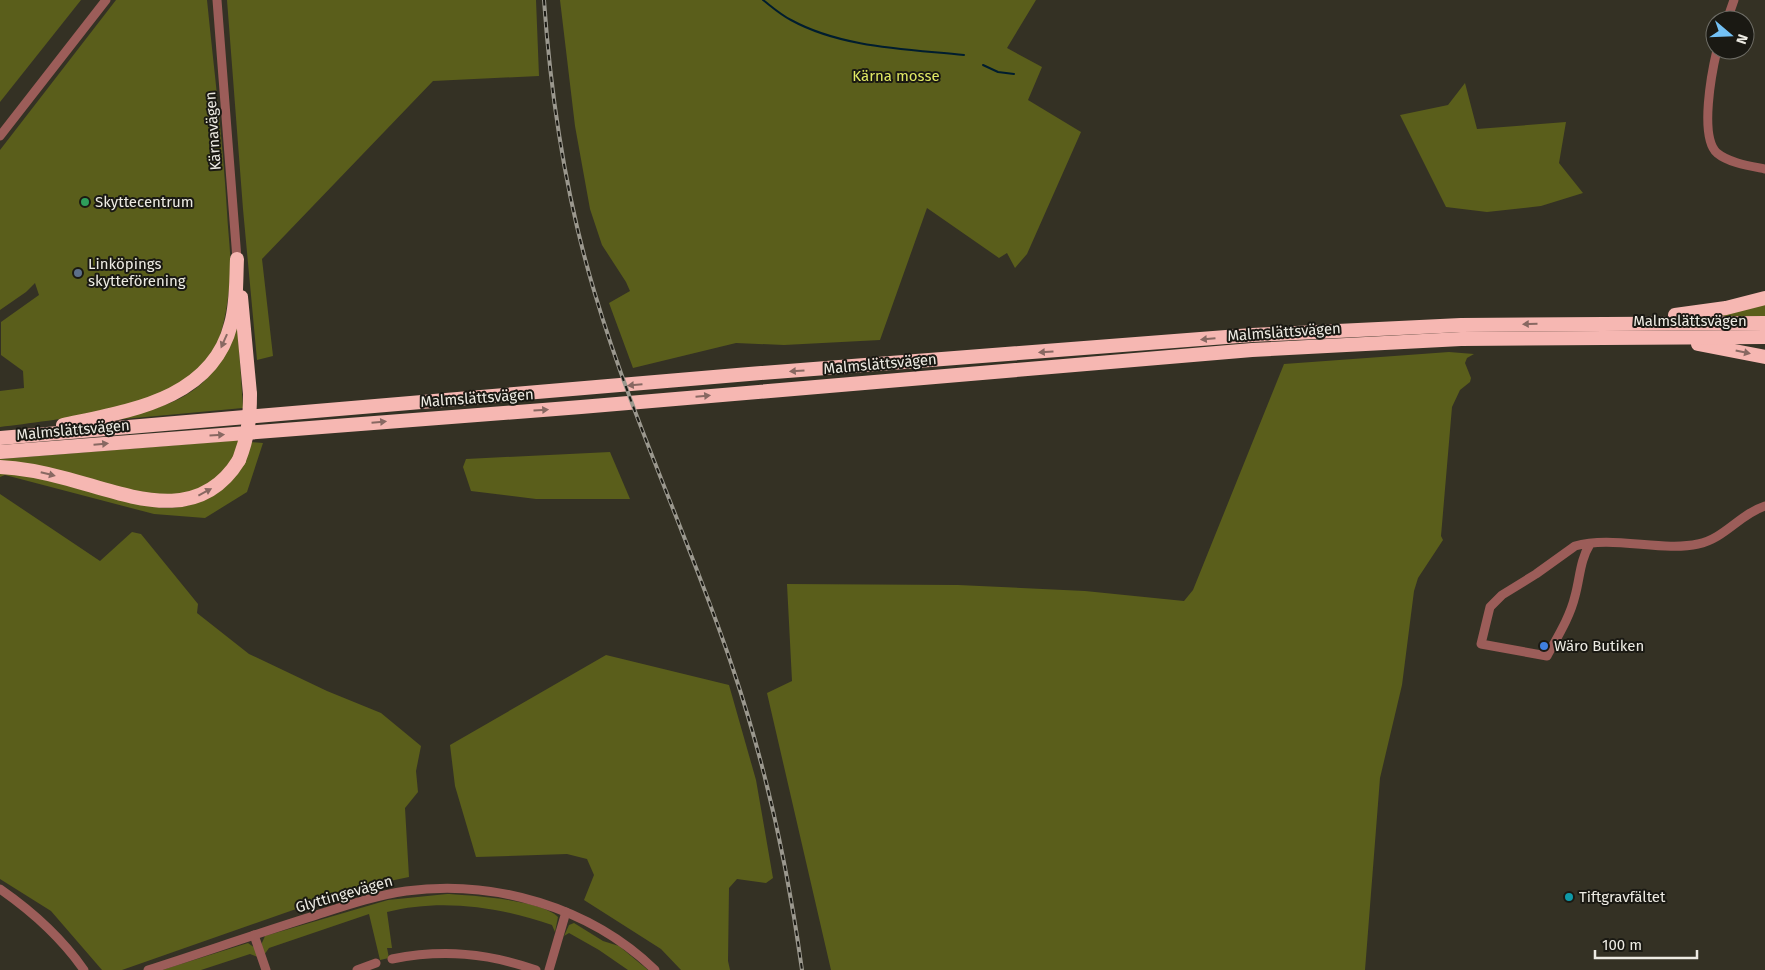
<svg xmlns="http://www.w3.org/2000/svg" width="1765" height="970" font-family="'Fira Sans',sans-serif">
	<style>
		.green { fill: #5a5e1b }
		.lines { fill: none; stroke-linecap: round; stroke-linejoin: round }
		.stream { stroke: #001d2f; stroke-width: 2 }
		.minor { stroke: #9c5d59; stroke-width: 9 }
		.highway { stroke: #f6b7b2; stroke-width: 14 }
		.rail-casing { stroke: #9b988e; stroke-width: 4 }
		.rail { stroke: #1a1913; stroke-width: 2; stroke-dasharray: 5.5; stroke-linecap: butt }
		.highway-bridge { stroke: #f6b7b2; stroke-width: 14 }
		.oneway { fill: #886862 }
		.leisure-dot { fill: #2e9e5b; stroke: #1a1913; stroke-width: 2 }
		.service-dot { fill: #5c6f8a; stroke: #1a1913; stroke-width: 2 }
		.shop-dot { fill: #3f7fe0; stroke: #1a1913; stroke-width: 2 }
		.culture-dot { fill: #0f9aa8; stroke: #1a1913; stroke-width: 2 }
		.labels { text-anchor: middle; dominant-baseline: central; stroke-width: 4; stroke-linejoin: round; paint-order: stroke }
		.park-label { font-size: 15px; fill: #e1e964; stroke: #1a1913 }
		.street-label { font-size: 15px; fill: #edebe3; stroke: #1a1913 }
		.poi-label { font-size: 15px; fill: #edebe3; stroke: #1a1913; text-anchor: start }
	</style>
	<rect width="100%" height="100%" fill="#343124"/>
	<g class="green">
		<path d="M 0,0 L 81,0 L 0,102 Z"/>
		<path d="M 116,0 L 207,0 C 214,70 223,141 227,212 C 228,234 232,258 230,280 C 227,310 222,350 199,371 C 157,409 55,420 0,427 L 0,391 L 24,388 L 23,371 L 1,355 L 1,322 L 39,295 L 35,283 L 26,292 L 0,310 L 0,150 Z"/>
		<path d="M 227,0 L 536,0 L 539,76 L 433,81 L 262,259 L 273,356 L 257,360 L 243,209 Z"/>
		<path d="M 560,0 L 1036,0 L 1007,48 L 1042,67 L 1028,100 L 1081,132 L 1027,254 L 1015,268 L 1007,253 L 999,258 L 927,208 L 880,340 L 784,345 L 736,343 L 633,368 L 609,303 L 630,291 L 626,282 L 602,245 L 590,209 L 575,126 Z"/>
		<path d="M 1465,83 L 1477,129 L 1566,122 L 1559,163 L 1583,193 L 1541,206 L 1487,212 L 1446,207 L 1400,115 L 1448,105 Z"/>
		<path d="M 1765,303 L 1765,316 L 1714,316 Z"/>
		<path d="M 237,318 L 243,408 L 113,420 C 123,414 141,413 153,409 C 204,394 223,367 237,318 Z"/>
		<path d="M 1449,352 L 1474,354 L 1467,358 L 1465,363 L 1471,378 L 1470,382 L 1460,390 L 1452,407 L 1441,536 L 1443,540 L 1418,578 L 1414,591 L 1402,685 L 1380,778 L 1365,970 L 831,970 L 767,693 L 792,681 L 787,584 L 958,585 L 1085,591 L 1184,601 L 1193,590 L 1284,364 Z"/>
		<path d="M 241,440 C 237,449 234,460 228,468 C 212,490 182,495 157,497 L 0,463 L 0,459 Z"/>
		<path d="M 251,442 L 263,443 L 247,492 L 205,518 L 154,514 L 5,475 L 0,477 L 0,472 C 23,475 46,479 68,484 C 110,494 163,522 205,499 C 216,493 242,454 251,442 Z"/>
		<path d="M 610,452 L 630,499 L 536,499 L 471,491 L 463,467 L 466,459 Z"/>
		<path d="M 0,494 L 100,561 L 132,532 L 141,534 L 198,604 L 197,613 L 249,654 L 327,691 L 381,713 L 421,746 L 416,771 L 418,792 L 405,808 L 409,877 L 356,888 L 122,970 L 102,970 L 51,911 L 0,879 Z"/>
		<path d="M 606,655 L 729,685 L 756,780 L 773,878 L 766,883 L 737,879 L 729,888 L 728,961 L 730,970 L 681,970 L 661,949 L 584,900 L 594,875 L 587,859 L 567,854 L 476,857 L 455,786 L 450,745 Z"/>
		<path d="M 447,894 C 470,895 542,900 558,917 L 555,932 L 552,925 C 501,907 441,898 387,912 L 392,948 L 387,948 L 389,958 L 380,960 L 369,914 L 269,948 L 264,955 L 261,945 L 265,936 L 388,900 Z"/>
		<path d="M 574,923 L 603,941 L 619,946 L 648,970 L 628,970 L 599,950 L 569,933 L 564,936 L 569,925 Z"/>
		<path d="M 248,943 L 255,948 L 258,957 L 250,954 L 201,970 L 162,970 Z"/>
	</g>
	<g class="lines">
		<g class="stream">
			<path d="M 763,0 C 772,7 781,15 791,20 C 842,48 907,49 964,55"/>
			<path d="M 983,65 L 998,72 L 1014,74"/>
		</g>
		<g class="minor">
			<path d="M 217,0 L 237,259"/>
			<path d="M 1727,20 L 1734,0"/>
			<path d="M 1717,50 C 1712,71 1699,137 1717,153 C 1729,163 1750,166 1765,169"/>
			<path d="M 0,136 L 106,0"/>
			<path d="M 1590,544 C 1580,560 1580,578 1575,596 C 1570,617 1558,636 1547,656 L 1481,644 L 1490,607 L 1502,595 L 1536,574 L 1575,546 C 1612,535 1662,552 1698,544 C 1724,539 1740,514 1765,506"/>
			<path d="M 0,889 C 33,912 61,937 84,970"/>
			<path d="M 254,935 L 266,970"/>
			<path d="M 392,959 C 443,949 488,953 536,970"/>
			<path d="M 148,970 C 201,953 253,935 307,918 C 339,908 372,896 406,891 C 494,879 590,907 655,970"/>
			<path d="M 357,970 L 376,963"/>
			<path d="M 549,970 L 566,912"/>
		</g>
		<g class="highway">
			<path d="M 241,297 L 250,394"/>
			<path d="M 1675,315 L 1726,308 L 1765,298"/>
			<path d="M 1698,344 L 1765,357"/>
			<path d="M 63,425 C 128,411 212,400 231,324 C 237,303 236,281 237,259"/>
			<path d="M 0,438 L 749,374 L 1252,335 L 1461,325 L 1765,323"/>
			<path d="M 0,452 L 581,407 L 1252,350 L 1461,339 L 1765,337"/>
			<path d="M 0,467 C 23,468 46,473 68,479 C 128,495 198,527 239,460"/>
		</g>
		<defs>
			<path id="rail" d="M 544,0 C 551,100 566,198 595,294 C 633,422 691,543 733,669 C 766,767 788,868 802,970"/>
		</defs>
		<use href="#rail" class="rail-casing"/>
		<use href="#rail" class="rail"/>
		<path class="highway-bridge" d="M 239,460 C 248,437 250,418 250,394"/>
	</g>
	<defs><path id="oneway-solid" d="M-6-.8H1V-3.2L6.5 0L1 3.2V.8H-6Z" transform="scale(1.25)"/></defs>
	<g class="oneway">
		<use href="#oneway-solid" transform="translate(1530 324) rotate(179)"/>
		<use href="#oneway-solid" transform="translate(1208 339) rotate(175)"/>
		<use href="#oneway-solid" transform="translate(224 341) rotate(114)"/>
		<use href="#oneway-solid" transform="translate(1046 352) rotate(176)"/>
		<use href="#oneway-solid" transform="translate(1743 352) rotate(12)"/>
		<use href="#oneway-solid" transform="translate(797 371) rotate(176)"/>
		<use href="#oneway-solid" transform="translate(635 385) rotate(175)"/>
		<use href="#oneway-solid" transform="translate(703 396) rotate(-5)"/>
		<use href="#oneway-solid" transform="translate(541 410) rotate(-4)"/>
		<use href="#oneway-solid" transform="translate(379 422) rotate(-5)"/>
		<use href="#oneway-solid" transform="translate(217 435) rotate(-4)"/>
		<use href="#oneway-solid" transform="translate(101 444) rotate(-5)"/>
		<use href="#oneway-solid" transform="translate(48 474) rotate(14)"/>
		<use href="#oneway-solid" transform="translate(205 492) rotate(-28)"/>
	</g>
	<circle class="leisure-dot" cx="85" cy="202" r="5"/>
	<circle class="service-dot" cx="78" cy="273" r="5"/>
	<circle class="shop-dot" cx="1544" cy="646" r="5"/>
	<circle class="culture-dot" cx="1569" cy="897" r="5"/>
	<g class="labels">
		<g class="park-label">
			<text x="896" y="76">Kärna mosse</text>
		</g>
		<g class="street-label">
			<text transform="translate(213 131) rotate(-94)">Kärnavägen</text>
			<text x="1690" y="321">Malmslättsvägen</text>
			<text transform="translate(1284 332) rotate(-4)">Malmslättsvägen</text>
			<text transform="translate(880 364) rotate(-5)">Malmslättsvägen</text>
			<text transform="translate(477 398) rotate(-4)">Malmslättsvägen</text>
			<text transform="translate(73 430) rotate(-5)">Malmslättsvägen</text>
			<text transform="translate(344 894) rotate(-16)">Glyttingevägen</text>
		</g>
		<g class="poi-label">
			<text x="95" y="202">Skyttecentrum</text>
			<text x="88" y="264">Linköpings<tspan x="88" dy="17">skytteförening</tspan></text>
			<text x="1554" y="646">Wäro Butiken</text>
			<text x="1579" y="897">Tiftgravfältet</text>
		</g>
	</g>
	<g transform="translate(1730 35) rotate(109)"><circle r="24" fill="#1a1913" stroke="#6e6d66"/>
	<path d="M0-4L9 19L0 12L-9 19Z" fill="#73c1f5"/>
	<text y="-8" font-size="14" font-weight="bold" text-anchor="middle" fill="#edebe3">N</text>
	</g>
	<path d="M1595 950v8h102v-8" fill="none" stroke="#edebe3" stroke-width="2.5"/>
	<text x="1602" y="950" font-size="15" fill="#edebe3" stroke="#1a1913" stroke-width="4" paint-order="stroke">100 m</text>
</svg>
